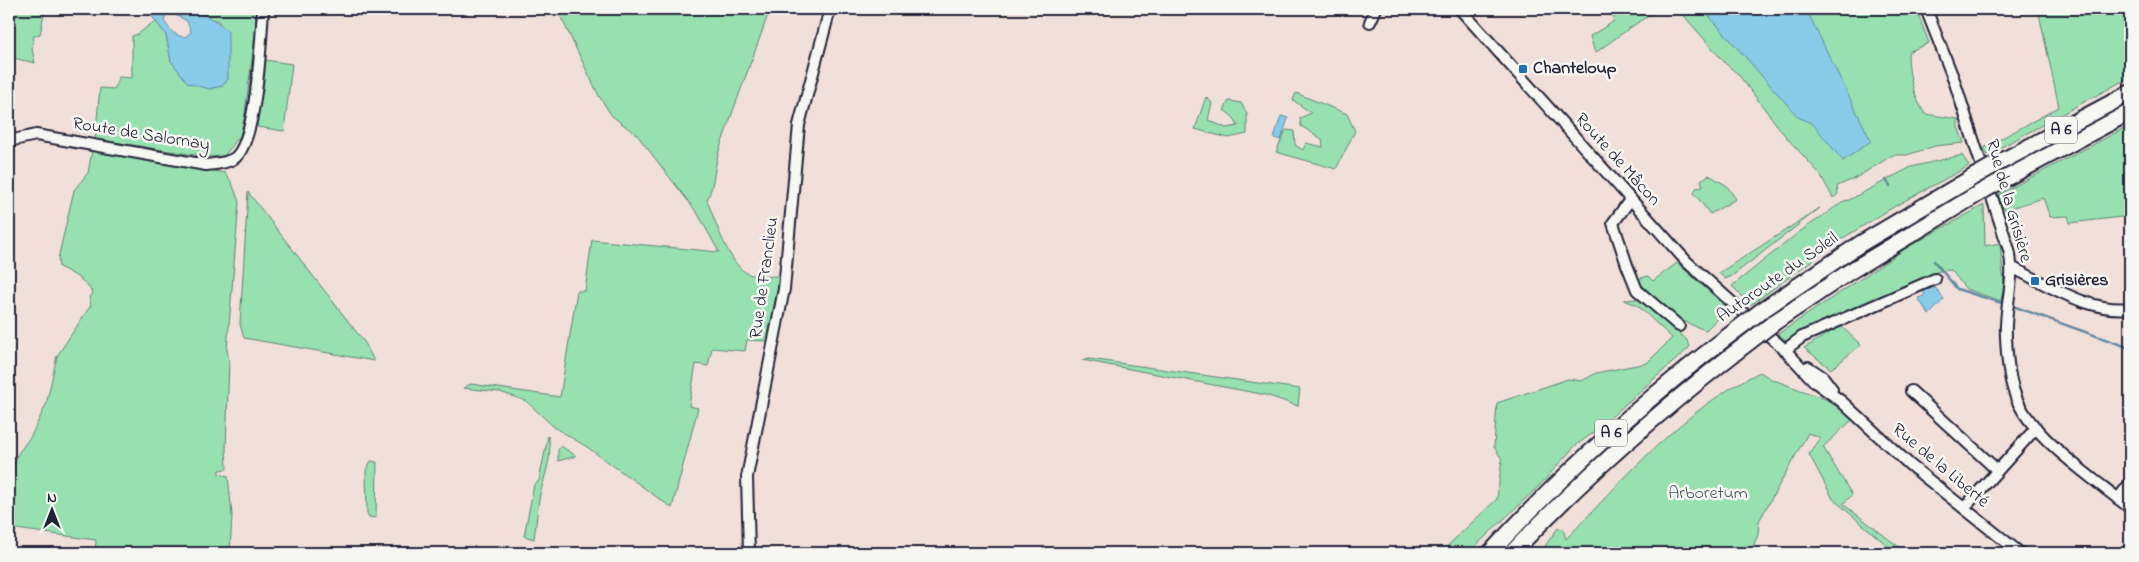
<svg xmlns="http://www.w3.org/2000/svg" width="2139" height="562" font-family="'Indie Flower',sans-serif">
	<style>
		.green { fill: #97e1b0; stroke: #5c8276 }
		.water { fill: #89ccea; stroke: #6088a4; fill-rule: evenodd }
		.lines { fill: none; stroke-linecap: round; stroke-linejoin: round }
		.stream { stroke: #6088a4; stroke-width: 2.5 }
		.minor-casing { stroke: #22223b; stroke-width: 14 }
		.highway-casing { stroke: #22223b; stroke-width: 19 }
		.minor { stroke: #f6f6f2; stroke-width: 10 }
		.highway { stroke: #f6f6f2; stroke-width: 15 }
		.highway-bridge-casing { stroke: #22223b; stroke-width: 19; stroke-linecap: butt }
		.highway-bridge { stroke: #f6f6f2; stroke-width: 15 }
		.poi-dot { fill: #1f6fb2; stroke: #f6f6f2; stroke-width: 2 }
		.labels { text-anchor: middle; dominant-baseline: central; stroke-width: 5; stroke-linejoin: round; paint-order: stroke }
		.shield { fill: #f6f6f2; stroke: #626272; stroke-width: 1 }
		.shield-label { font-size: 16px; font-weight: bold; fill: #22223b }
		.poi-label { font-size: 18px; font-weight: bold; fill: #22223b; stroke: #f6f6f2; text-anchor: start }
		.street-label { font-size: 18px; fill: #22223b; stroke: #f6f6f2 }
		.park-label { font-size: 18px; fill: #455b5e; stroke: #f6f6f2 }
	</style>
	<rect width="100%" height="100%" fill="#f1e0d9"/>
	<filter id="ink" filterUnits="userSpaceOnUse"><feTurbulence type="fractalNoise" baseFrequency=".02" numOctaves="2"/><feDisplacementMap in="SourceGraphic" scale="10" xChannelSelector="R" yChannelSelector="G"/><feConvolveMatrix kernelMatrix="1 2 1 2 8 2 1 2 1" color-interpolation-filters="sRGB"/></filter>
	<g filter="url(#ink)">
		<g class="green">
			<path d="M 9,9 L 45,9 L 40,34 L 34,36 L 32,49 L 35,63 L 9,57 Z"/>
			<path d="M 181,9 L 256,9 L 256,28 L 244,120 L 240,136 L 224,156 L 207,157 L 95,139 L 100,88 L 114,89 L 119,77 L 132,78 L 132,36 C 143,34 146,24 157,22 L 166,35 L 171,61 L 209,89 L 222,86 L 228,79 L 219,21 Z"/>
			<path d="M 557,9 L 770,9 C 754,55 736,101 720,148 C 714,165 715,184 707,200 C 714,218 730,268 749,274 C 759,278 770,276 780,276 L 767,341 L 747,340 L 745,351 L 712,348 L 708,366 L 696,364 L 689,406 L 698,408 L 672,508 L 587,447 L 554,427 L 526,401 L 500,392 L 463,388 L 471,384 L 560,397 L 577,291 L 585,291 L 592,240 L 719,252 L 698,214 L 637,135 L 612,116 L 599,96 Z"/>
			<path d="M 1615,9 L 1662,9 C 1638,20 1617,38 1595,53 L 1590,36 L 1613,22 Z"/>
			<path d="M 1678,9 L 1916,9 L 1929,43 L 1908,52 C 1908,73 1913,96 1925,114 L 1958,119 L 1958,127 L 1964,143 L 1935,146 L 1907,155 L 1893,155 L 1854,179 L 1837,186 L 1838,194 L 1833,198 L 1820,174 L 1786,137 L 1738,74 L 1726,64 Z"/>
			<path d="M 2038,9 L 2130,9 L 2130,77 L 1987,155 L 1984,148 L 2059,107 Z"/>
			<path d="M 265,60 L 292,64 L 284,131 L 257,127 Z"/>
			<path d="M 1296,93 L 1347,114 L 1355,131 L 1336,169 L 1276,152 L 1286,130 L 1294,131 L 1295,145 L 1303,150 L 1306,143 L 1323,147 L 1322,139 L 1301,126 L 1300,118 L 1311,113 L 1293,100 Z"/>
			<path d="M 1206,97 L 1212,103 L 1208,120 L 1226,128 L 1238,126 L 1233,117 L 1224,110 L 1229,101 L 1241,103 L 1247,114 L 1247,134 L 1228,138 L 1195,129 Z"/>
			<path d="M 2130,125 L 2130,216 L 2070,223 L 2068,216 L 2050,217 L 2043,198 L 2005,210 L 1996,196 Z"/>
			<path d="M 92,150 L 225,173 L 232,183 L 239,202 L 227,350 L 229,361 L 226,449 L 227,469 L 219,470 L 219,474 L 228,476 L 232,515 L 230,553 L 95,553 L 96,540 L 9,528 L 9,469 L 14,466 L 17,455 L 31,436 L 46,405 L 57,356 L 91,305 L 89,297 L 93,294 C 86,280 73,274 59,267 L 58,259 L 74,190 L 88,173 Z"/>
			<path d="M 1962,155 L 1969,166 L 1897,205 L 1840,240 L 1751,305 L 1732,286 L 1798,233 L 1844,201 L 1849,200 L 1911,167 Z"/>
			<path d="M 1709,175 L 1726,185 L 1736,199 L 1710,214 L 1694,193 L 1696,188 L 1703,187 L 1701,180 Z"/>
			<path d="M 248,192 L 365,343 L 374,361 L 244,338 L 240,324 Z"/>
			<path d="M 1984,205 L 1985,246 L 2000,243 L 2004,285 L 2001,301 L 1966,289 L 1951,270 L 1939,271 L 1799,334 L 1788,343 L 1778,334 L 1908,247 Z"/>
			<path d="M 1820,208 L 1732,276 L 1725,279 L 1719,273 Z"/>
			<path d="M 1677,263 L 1728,308 L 1706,330 C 1678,322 1654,303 1638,279 L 1648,276 L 1653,281 Z"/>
			<path d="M 1638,299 L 1687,340 L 1689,348 L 1593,433 L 1575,446 L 1539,486 L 1468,553 L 1440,553 L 1497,499 L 1502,459 L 1494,447 L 1497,403 L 1568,379 L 1582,381 L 1596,373 L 1647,363 L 1672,338 L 1637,305 L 1624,300 Z"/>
			<path d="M 1841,326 L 1861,345 L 1831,369 L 1804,348 Z"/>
			<path d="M 1090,359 L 1300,389 L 1298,406 L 1266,395 L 1082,360 Z"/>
			<path d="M 1760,372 L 1771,379 L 1825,399 L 1854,418 L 1823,447 L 1852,495 L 1843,504 L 1907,553 L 1896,553 L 1833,499 L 1809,454 L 1821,438 L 1808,433 L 1759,521 L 1758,535 L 1750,553 L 1540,553 L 1558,528 L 1563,529 L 1566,539 C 1625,478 1683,409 1760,372 Z"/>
			<path d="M 548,436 C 554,456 543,479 539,499 C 537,512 536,526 534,539 L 524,536 L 534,485 L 539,481 Z"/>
			<path d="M 561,446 L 576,456 L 558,461 L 558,450 Z"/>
			<path d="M 371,461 L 377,462 L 376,518 L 369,517 L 367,513 L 366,470 Z"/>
		</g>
		<g class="water">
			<path d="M 153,9 C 180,9 210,10 228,32 L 228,79 L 222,86 L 209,89 L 188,83 L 171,61 L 166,35 L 151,15 ZM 170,12 L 187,21 L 191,32 L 185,37 C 174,36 170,30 164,21 L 166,14 Z"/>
			<path d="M 1703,9 L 1806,9 L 1871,141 L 1843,161 L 1813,124 L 1798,117 Z"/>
			<path d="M 1281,116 L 1288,118 L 1281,140 L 1274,138 Z"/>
			<path d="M 1935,287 L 1944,299 L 1929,315 L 1918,298 L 1924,296 L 1924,291 Z"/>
		</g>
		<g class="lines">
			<g class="stream">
				<path d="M 1886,180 L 1890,186"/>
				<path d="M 1934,261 L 1957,289 L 2005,304"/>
				<path d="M 2010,305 L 2130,348"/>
			</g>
			<defs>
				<g id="minor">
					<path d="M 1460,9 L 1687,262 L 1785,350 L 1815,382 L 1841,401 L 1910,465 L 2020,553"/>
					<path d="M 1926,9 L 1954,80 L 2009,250 C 2016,281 2004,306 2006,337 C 2007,359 2009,384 2019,404 C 2038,442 2097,481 2130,508"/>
					<path d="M 1370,22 L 1376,9"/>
					<path d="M 9,141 L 36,135 L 206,165 C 215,164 229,163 236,157 C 257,137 261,39 263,9"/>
					<path d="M 1630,200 L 1613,223 L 1627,265 L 1637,290 L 1679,326"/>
					<path d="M 2013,268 C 2049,285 2090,313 2130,308"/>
					<path d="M 1785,350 L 1802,337 L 1935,279"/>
					<path d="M 1808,367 L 1823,377 L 1832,389"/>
					<path d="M 1911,391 L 1997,470"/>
					<path d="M 2118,499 L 2130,483"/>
					<path d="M 1964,508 L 2036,428"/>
					<path d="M 749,553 L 747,477 L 784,289 L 799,125 L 830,9"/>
				</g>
				<g id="highway">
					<path d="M 1991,167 L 2130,93"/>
					<path d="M 1997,183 L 2130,112"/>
					<path d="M 1761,311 L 1860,244 L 1975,176"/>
					<path d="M 1775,322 L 1849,272 L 1981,192"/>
					<path d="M 1490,553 C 1567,469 1652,393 1744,324"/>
					<path d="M 1512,553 C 1587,473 1670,402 1758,335"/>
				</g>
			</defs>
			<use href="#minor" class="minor-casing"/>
			<use href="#highway" class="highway-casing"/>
			<use href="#minor" class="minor"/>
			<use href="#highway" class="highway"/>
			<defs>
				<g id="highway-bridge">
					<path d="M 1975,176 L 1991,167"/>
					<path d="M 1981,192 L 1997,183"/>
					<path d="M 1744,324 L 1761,311"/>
					<path d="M 1758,335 L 1775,322"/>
				</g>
			</defs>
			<use href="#highway-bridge" class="highway-bridge-casing"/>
			<use href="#highway-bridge" class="highway-bridge"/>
		</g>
	</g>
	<g class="poi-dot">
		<rect x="1518" y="64" width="10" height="10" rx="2.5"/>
		<rect x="2030" y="276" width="10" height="10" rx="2.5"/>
	</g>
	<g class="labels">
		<g class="shield">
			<rect x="2045" y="116.5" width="32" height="27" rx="4"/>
			<rect x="1595" y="419.5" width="32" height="27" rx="4"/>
		</g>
		<g class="shield-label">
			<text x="2061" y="130">A 6</text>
			<text x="1611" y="433">A 6</text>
		</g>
		<g class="poi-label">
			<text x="1533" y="69">Chanteloup</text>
			<text x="2045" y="281">Grisières</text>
		</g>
		<g class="street-label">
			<text transform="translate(141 135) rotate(9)">Route de Salornay</text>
			<text transform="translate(1617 160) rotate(48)">Route de Mâcon</text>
			<text transform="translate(2008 201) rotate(74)">Rue de la Grisière</text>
			<text transform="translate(765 278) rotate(-82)">Rue de Franclieu</text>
			<text transform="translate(1778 278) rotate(-35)">Autoroute du Soleil</text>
			<text transform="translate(1940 466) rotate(40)">Rue de la Liberté</text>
		</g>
		<g class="park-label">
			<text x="1708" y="494">Arboretum</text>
		</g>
	</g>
	<rect width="2139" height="562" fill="none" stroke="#f6f6f2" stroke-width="30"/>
	<rect x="15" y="15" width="2109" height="532" fill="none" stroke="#22223b" stroke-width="2" filter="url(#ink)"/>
	<g transform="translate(52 510)" stroke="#f6f6f2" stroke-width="4" paint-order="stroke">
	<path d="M0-4L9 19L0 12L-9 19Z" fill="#22223b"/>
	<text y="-8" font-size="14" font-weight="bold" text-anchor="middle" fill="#22223b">N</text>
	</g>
</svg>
